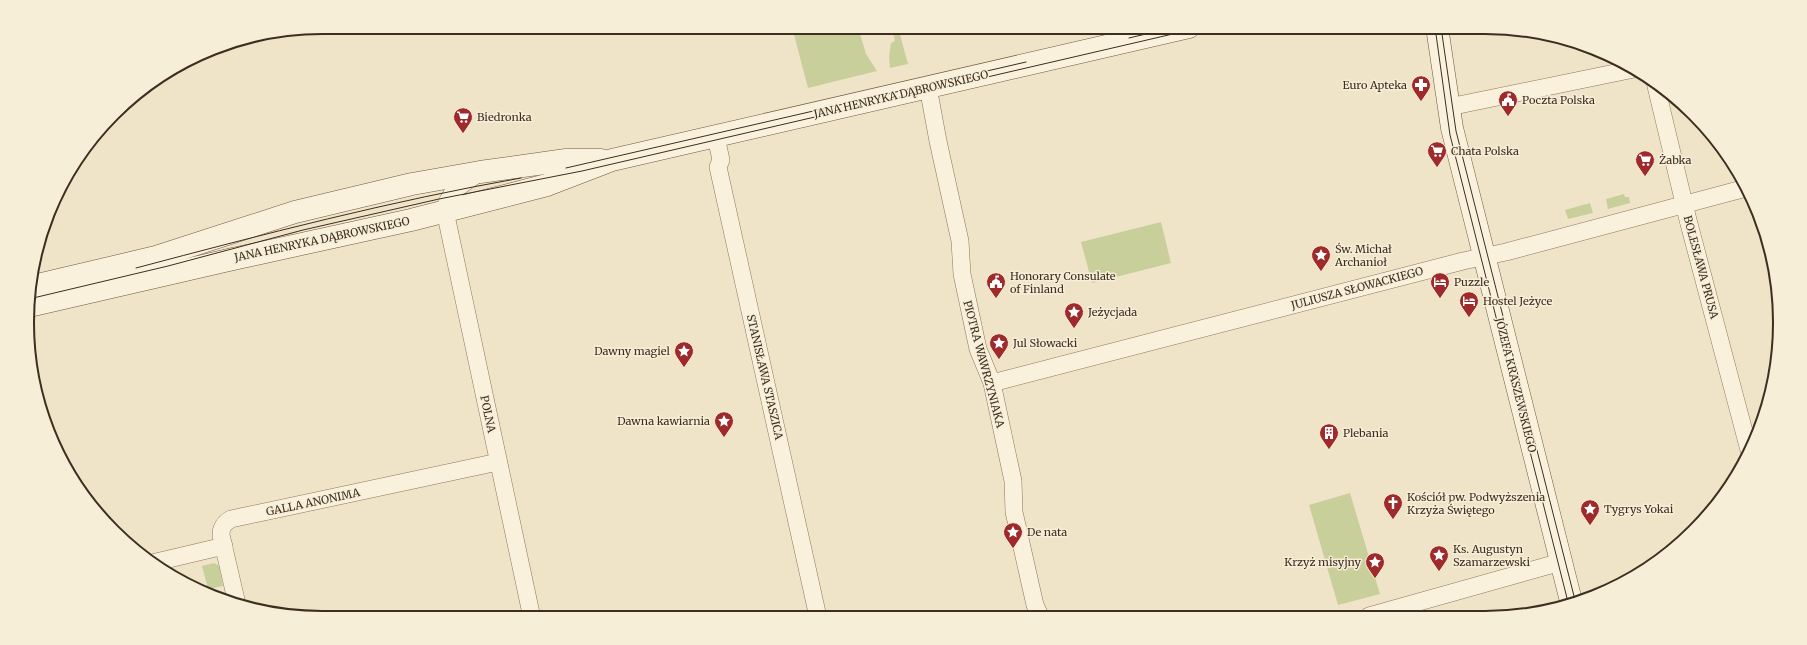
<svg xmlns="http://www.w3.org/2000/svg" width="1807" height="645" font-family="Merriweather,serif">
	<style>
		.green { fill: #c9cf9b }
		.lines { fill: none; stroke-linecap: round; stroke-linejoin: round }
		.street-casing { stroke: #8d765c; stroke-width: 18 }
		.secondary-casing { stroke: #6f573f; stroke-width: 23 }
		.street { stroke: #faf1dc; stroke-width: 17 }
		.secondary { stroke: #faf1dc; stroke-width: 22 }
		.tram { stroke: #3d2e20; stroke-width: 1 }
		.labels { text-anchor: middle; dominant-baseline: central; stroke-width: 3; stroke-linejoin: round; paint-order: stroke }
		.poi-label { font-size: 11px; fill: #3d2e20; stroke: #f7eed8; text-anchor: start }
		.street-label { font-size: 11px; fill: #3d2e20; stroke: #f7eed8 }
		.rim { fill: none; stroke: #3d2e20; stroke-width: 2 }
	</style>
	<rect width="100%" height="100%" fill="#f0e4c8"/>
	<g class="green">
		<path d="M 792,27 L 858,27 L 866,54 L 877,71 L 808,88 Z"/>
		<path d="M 892,27 L 898,27 L 908,64 L 890,68 L 889,57 L 891,43 L 895,41 Z"/>
		<path d="M 1624,194 L 1625,197 L 1629,197 L 1630,203 L 1608,209 L 1606,199 Z"/>
		<path d="M 1590,203 L 1593,213 L 1568,219 L 1565,210 Z"/>
		<path d="M 1161,222 L 1171,263 L 1092,283 L 1081,242 Z"/>
		<path d="M 1350,493 L 1380,594 L 1338,605 L 1309,505 Z"/>
		<path d="M 214,563 L 219,566 L 223,586 L 208,589 L 202,566 Z"/>
	</g>
	<g class="lines">
		<defs>
			<g id="street">
				<path d="M 1655,82 L 1688,220 L 1749,450"/>
				<path d="M 928,87 L 938,141 L 960,241 L 962,274 L 978,349 L 992,383 L 1013,481 L 1014,512 L 1035,605 L 1040,616"/>
				<path d="M 1449,107 L 1634,69"/>
				<path d="M 716,137 L 721,160 L 718,167 L 818,617"/>
				<path d="M 479,173 C 464,183 447,192 445,211 L 532,618"/>
				<path d="M 992,383 L 1463,261 L 1506,252 L 1746,188"/>
				<path d="M 152,563 L 224,546"/>
				<path d="M 237,604 L 221,535 C 221,527 224,523 231,519 L 498,462"/>
				<path d="M 1369,616 L 1561,562"/>
			</g>
			<g id="secondary">
				<path d="M 1437,27 L 1452,128 L 1571,601"/>
				<path d="M 29,287 L 156,257 L 295,212 L 412,184 L 480,172 L 566,160 L 601,160"/>
				<path d="M 29,306 L 233,259 L 411,220 L 547,185 L 612,160 L 1189,27"/>
			</g>
		</defs>
		<use href="#street" class="street-casing"/>
		<use href="#secondary" class="secondary-casing"/>
		<use href="#street" class="street"/>
		<use href="#secondary" class="secondary"/>
		<g class="tram">
			<path d="M 1435,27 L 1450,135 L 1568,602"/>
			<path d="M 1441,27 L 1456,131 L 1575,600"/>
			<path d="M 1129,38 L 1176,27"/>
			<path d="M 566,168 L 1026,62"/>
			<path d="M 136,268 C 264,234 391,201 521,178"/>
			<path d="M 29,299 L 168,266 L 303,230 L 439,199 L 582,171 L 1203,27"/>
		</g>
	</g>
	<defs>
		<symbol id="pharmacy-pin" viewBox="-11 -11 22 30"><path d="M0 17L-7.5 6A9.5 9.5 0 1 1 7.5 6Z" fill="#9e2a2b" stroke="#f7eed8"/><path d="M-2-6h4v4h4v4h-4v4h-4v-4h-4v-4h4Z" fill="#fff"/></symbol>
		<symbol id="civic-pin" viewBox="-11 -11 22 30"><path d="M0 17L-7.5 6A9.5 9.5 0 1 1 7.5 6Z" fill="#9e2a2b" stroke="#f7eed8"/><path d="M-.6-6.5H3V-4.5H.6V-3L4-1V1h2V6H-6V1h2V-1L-.6-3ZM-1.2 2.5V6h2.4V2.5Z" fill="#fff"/></symbol>
		<symbol id="supermarket-pin" viewBox="-11 -11 22 30"><path d="M0 17L-7.5 6A9.5 9.5 0 1 1 7.5 6Z" fill="#9e2a2b" stroke="#f7eed8"/><path d="M-6-5.5h2.5l.6 2H6L4.5 2H-2.5L-4.4-4H-6ZM-1.5 3.2a1.3 1.3 0 1 0 .1 0ZM3 3.2a1.3 1.3 0 1 0 .1 0Z" fill="#fff"/></symbol>
		<symbol id="sight-pin" viewBox="-11 -11 22 30"><path d="M0 17L-7.5 6A9.5 9.5 0 1 1 7.5 6Z" fill="#9e2a2b" stroke="#f7eed8"/><path d="M0-6L1.8-2.2L6-1.7L2.9 1.2L3.7 5.4L0 3.3L-3.7 5.4L-2.9 1.2L-6-1.7L-1.8-2.2Z" fill="#fff"/></symbol>
		<symbol id="hotel-pin" viewBox="-11 -11 22 30"><path d="M0 17L-7.5 6A9.5 9.5 0 1 1 7.5 6Z" fill="#9e2a2b" stroke="#f7eed8"/><path d="M-6-4.5h1.5V1H6V5H4.5V3h-9V5H-6ZM-4 0a1.8 1.8 0 1 1 3.6 0ZM.5 0V-2.5h3Q6-2.5 6 0Z" fill="#fff"/></symbol>
		<symbol id="building-pin" viewBox="-11 -11 22 30"><path d="M0 17L-7.5 6A9.5 9.5 0 1 1 7.5 6Z" fill="#9e2a2b" stroke="#f7eed8"/><path d="M-4-6H4V6H1V3H-1V6H-4ZM-2.5-4.3h1.7v1.8h-1.7ZM.8-4.3h1.7v1.8H.8ZM-2.5-1h1.7V.8h-1.7ZM.8-1h1.7V.8H.8Z" fill="#fff"/></symbol>
		<symbol id="church-pin" viewBox="-11 -11 22 30"><path d="M0 17L-7.5 6A9.5 9.5 0 1 1 7.5 6Z" fill="#9e2a2b" stroke="#f7eed8"/><path d="M-1.2-6h2.4v3.5h3.3v2.4h-3.3V6h-2.4V-.1h-3.3v-2.4h3.3Z" fill="#fff"/></symbol>
	</defs>
	<g fill-rule="evenodd">
		<use href="#pharmacy-pin" x="1410" y="74" width="22" height="30"/>
		<use href="#civic-pin" x="1497" y="89" width="22" height="30"/>
		<use href="#supermarket-pin" x="452" y="106" width="22" height="30"/>
		<use href="#supermarket-pin" x="1426" y="140" width="22" height="30"/>
		<use href="#supermarket-pin" x="1634" y="149" width="22" height="30"/>
		<use href="#sight-pin" x="1310" y="244" width="22" height="30"/>
		<use href="#civic-pin" x="985" y="271" width="22" height="30"/>
		<use href="#hotel-pin" x="1429" y="271" width="22" height="30"/>
		<use href="#hotel-pin" x="1458" y="290" width="22" height="30"/>
		<use href="#sight-pin" x="1063" y="301" width="22" height="30"/>
		<use href="#sight-pin" x="988" y="332" width="22" height="30"/>
		<use href="#sight-pin" x="673" y="340" width="22" height="30"/>
		<use href="#sight-pin" x="713" y="410" width="22" height="30"/>
		<use href="#building-pin" x="1318" y="422" width="22" height="30"/>
		<use href="#church-pin" x="1382" y="492" width="22" height="30"/>
		<use href="#sight-pin" x="1579" y="498" width="22" height="30"/>
		<use href="#sight-pin" x="1002" y="521" width="22" height="30"/>
		<use href="#sight-pin" x="1428" y="544" width="22" height="30"/>
		<use href="#sight-pin" x="1364" y="551" width="22" height="30"/>
	</g>
	<g class="labels">
		<g class="poi-label">
			<text x="1407" y="85" text-anchor="end">Euro Apteka</text>
			<text x="1522" y="100">Poczta Polska</text>
			<text x="477" y="117">Biedronka</text>
			<text x="1451" y="151">Chata Polska</text>
			<text x="1659" y="160">Żabka</text>
			<text x="1335" y="249">Św. Michał<tspan x="1335" dy="13">Archanioł</tspan></text>
			<text x="1010" y="276">Honorary Consulate<tspan x="1010" dy="13">of Finland</tspan></text>
			<text x="1454" y="282">Puzzle</text>
			<text x="1483" y="301">Hostel Jeżyce</text>
			<text x="1088" y="312">Jeżycjada</text>
			<text x="1013" y="343">Jul Słowacki</text>
			<text x="670" y="351" text-anchor="end">Dawny magiel</text>
			<text x="710" y="421" text-anchor="end">Dawna kawiarnia</text>
			<text x="1343" y="433">Plebania</text>
			<text x="1407" y="497">Kościół pw. Podwyższenia<tspan x="1407" dy="13">Krzyża Świętego</tspan></text>
			<text x="1604" y="509">Tygrys Yokai</text>
			<text x="1027" y="532">De nata</text>
			<text x="1453" y="549">Ks. Augustyn<tspan x="1453" dy="13">Szamarzewski</tspan></text>
			<text x="1361" y="562" text-anchor="end">Krzyż misyjny</text>
		</g>
		<g class="street-label">
			<text transform="translate(901 94) rotate(-13)">JANA HENRYKA DĄBROWSKIEGO</text>
			<text transform="translate(322 239) rotate(-12)">JANA HENRYKA DĄBROWSKIEGO</text>
			<text transform="translate(1701 267) rotate(75)">BOLESŁAWA PRUSA</text>
			<text transform="translate(1357 288) rotate(-15)">JULIUSZA SŁOWACKIEGO</text>
			<text transform="translate(984 364) rotate(75)">PIOTRA WAWRZYNIAKA</text>
			<text transform="translate(765 377) rotate(77)">STANISŁAWA STASZICA</text>
			<text transform="translate(1516 385) rotate(76)">JÓZEFA KRASZEWSKIEGO</text>
			<text transform="translate(488 414) rotate(78)">POLNA</text>
			<text transform="translate(313 502) rotate(-12)">GALLA ANONIMA</text>
		</g>
	</g>
	<path d="M0 0H1807V645H0ZM322 34H1485A288 288 0 0 1 1773 322V323A288 288 0 0 1 1485 611H322A288 288 0 0 1 34 323V322A288 288 0 0 1 322 34Z" fill="#f7eed8" fill-rule="evenodd"/>
	<path class="rim" d="M322 34H1485A288 288 0 0 1 1773 322V323A288 288 0 0 1 1485 611H322A288 288 0 0 1 34 323V322A288 288 0 0 1 322 34Z"/>
</svg>
